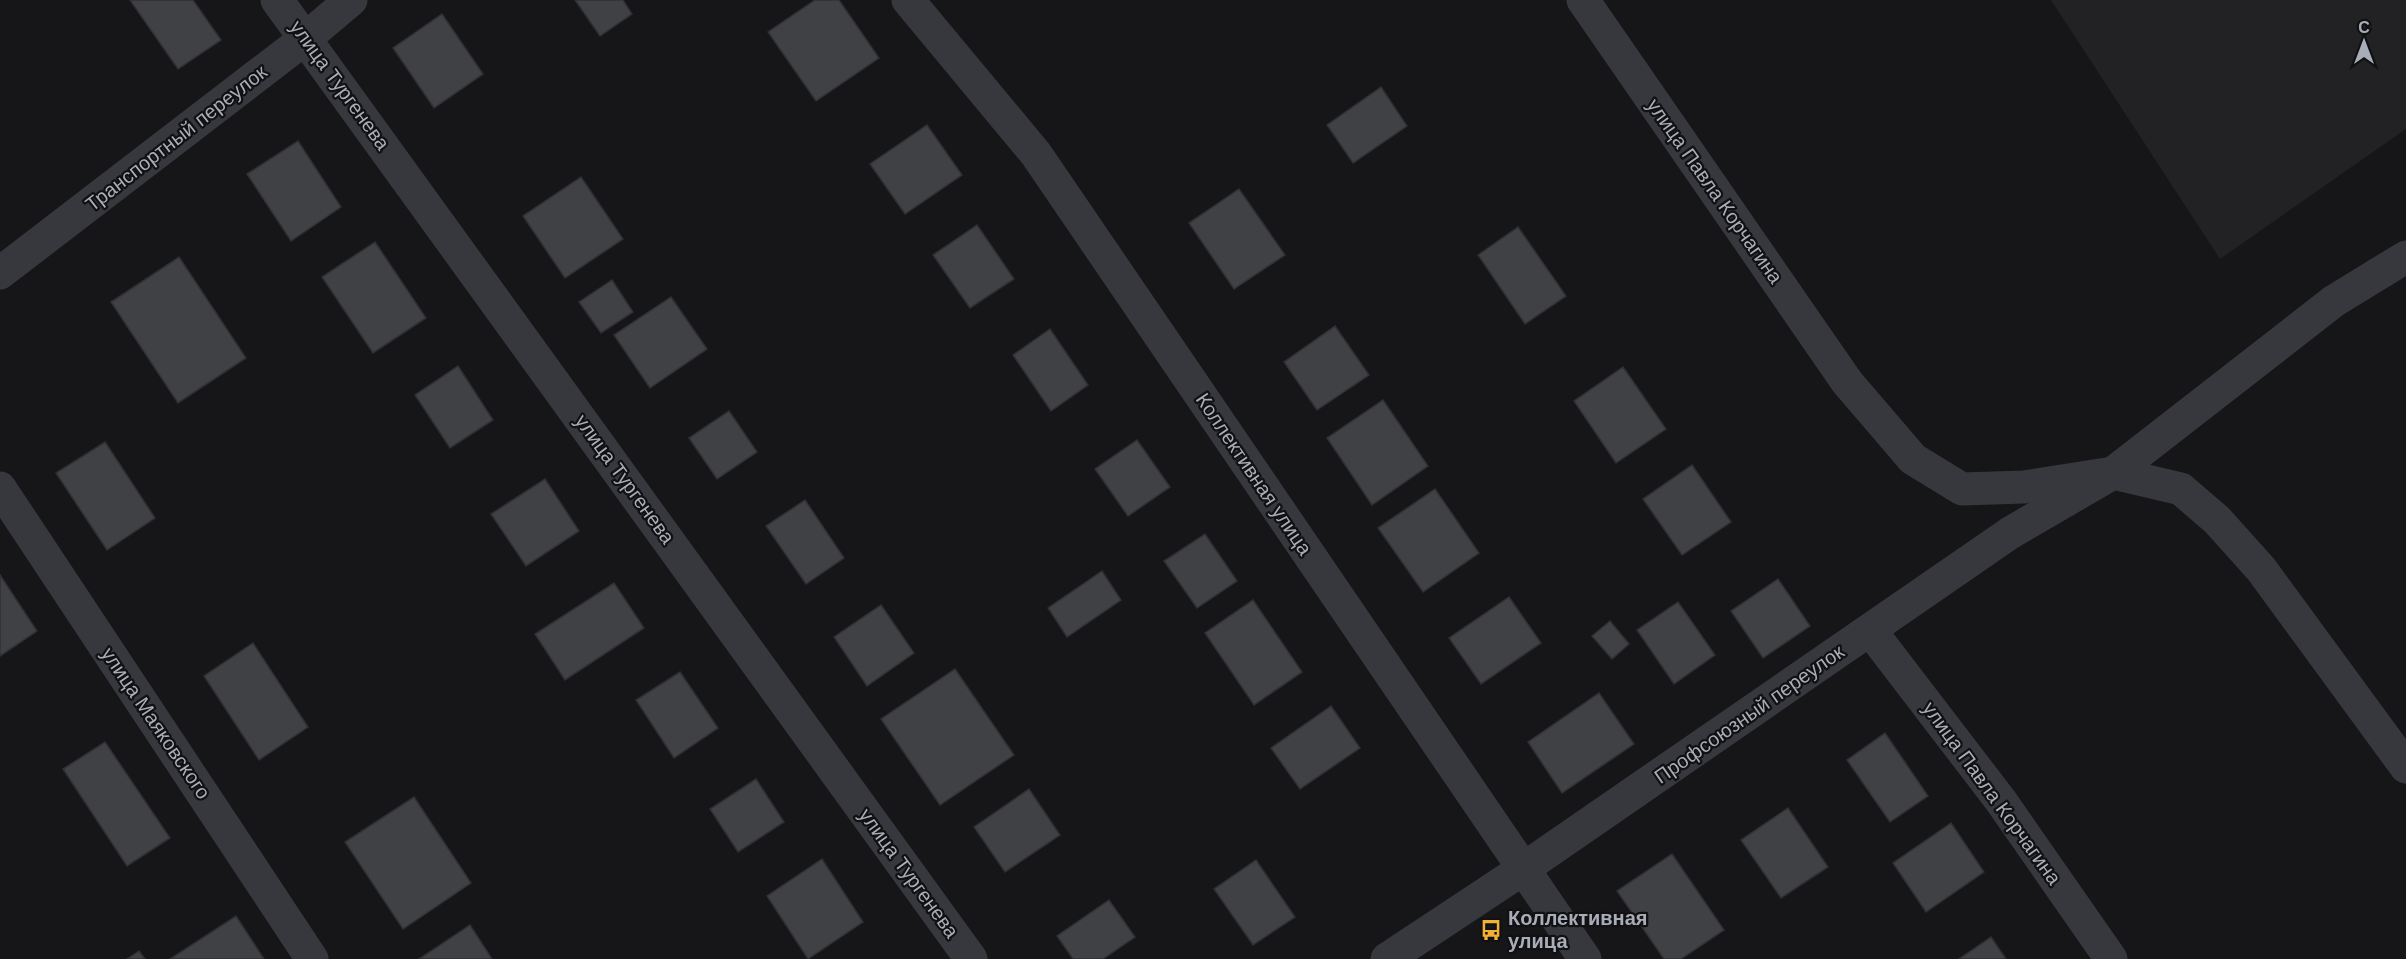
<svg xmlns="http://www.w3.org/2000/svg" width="2406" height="959" font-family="Arial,sans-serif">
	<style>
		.built { fill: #222225 }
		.building { fill: #404145; stroke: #303034; stroke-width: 1.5 }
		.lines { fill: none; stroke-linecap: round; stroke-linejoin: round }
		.minor { stroke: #37383d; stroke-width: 33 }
		.labels { text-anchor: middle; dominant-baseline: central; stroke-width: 4.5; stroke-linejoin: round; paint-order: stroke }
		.street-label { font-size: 20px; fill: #a8adb8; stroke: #111113 }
		.poi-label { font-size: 20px; font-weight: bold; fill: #a8adb8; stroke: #111113; text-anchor: start }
	</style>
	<rect width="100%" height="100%" fill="#161618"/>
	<path class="built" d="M 2051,0 L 2406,0 L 2406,129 L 2220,259 Z"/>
	<g class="building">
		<path d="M 130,0 L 193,0 L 221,40 L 178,69 Z"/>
		<path d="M 575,0 L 623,0 L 632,14 L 600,36 Z"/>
		<path d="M 815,0 L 839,0 L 879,58 L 816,101 L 768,32 Z"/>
		<path d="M 442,14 L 483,74 L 434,108 L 393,48 Z"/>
		<path d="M 1381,87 L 1407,126 L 1353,163 L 1327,125 Z"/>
		<path d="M 927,125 L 962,175 L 905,214 L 870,164 Z"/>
		<path d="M 298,141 L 341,207 L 291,241 L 247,174 Z"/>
		<path d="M 581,177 L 623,239 L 565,278 L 523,216 Z"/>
		<path d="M 1239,189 L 1285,255 L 1234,289 L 1189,223 Z"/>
		<path d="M 977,225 L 1014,279 L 970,308 L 933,255 Z"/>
		<path d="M 1518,227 L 1566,296 L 1525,324 L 1478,255 Z"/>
		<path d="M 375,242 L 426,318 L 373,353 L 322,277 Z"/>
		<path d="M 179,257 L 246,358 L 178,403 L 111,302 Z"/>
		<path d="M 612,280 L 633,312 L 601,333 L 579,302 Z"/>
		<path d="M 671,297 L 707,349 L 650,388 L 614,335 Z"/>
		<path d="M 1335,326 L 1369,375 L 1317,410 L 1284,362 Z"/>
		<path d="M 1050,329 L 1088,385 L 1051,411 L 1013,355 Z"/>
		<path d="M 458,366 L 493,420 L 450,448 L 415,395 Z"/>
		<path d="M 1623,367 L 1666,429 L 1616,463 L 1574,401 Z"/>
		<path d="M 1383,400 L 1428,466 L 1372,505 L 1327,438 Z"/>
		<path d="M 729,411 L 757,452 L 717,479 L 689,438 Z"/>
		<path d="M 1137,440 L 1170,487 L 1128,516 L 1095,469 Z"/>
		<path d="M 105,442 L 155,518 L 107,550 L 56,473 Z"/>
		<path d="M 1692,465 L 1731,522 L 1682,555 L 1643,499 Z"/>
		<path d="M 545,479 L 579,531 L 526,566 L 491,514 Z"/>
		<path d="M 1435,489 L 1479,553 L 1423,592 L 1378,528 Z"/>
		<path d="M 805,500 L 844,558 L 806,584 L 766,526 Z"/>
		<path d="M 1205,534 L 1237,581 L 1197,608 L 1164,561 Z"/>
		<path d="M 1102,571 L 1121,600 L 1067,637 L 1048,608 Z"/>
		<path d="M 0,575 L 37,631 L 0,656 Z"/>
		<path d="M 1778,579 L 1810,626 L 1763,658 L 1731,611 Z"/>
		<path d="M 614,583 L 644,628 L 565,680 L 535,634 Z"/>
		<path d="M 1509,597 L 1541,643 L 1481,684 L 1449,638 Z"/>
		<path d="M 1253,600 L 1302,672 L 1254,705 L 1205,633 Z"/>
		<path d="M 1678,602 L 1715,655 L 1674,684 L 1637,630 Z"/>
		<path d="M 881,605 L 914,653 L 867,686 L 834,637 Z"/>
		<path d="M 1610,621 L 1629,644 L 1612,659 L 1592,636 Z"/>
		<path d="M 253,643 L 308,727 L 259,760 L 204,676 Z"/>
		<path d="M 955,669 L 1014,755 L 940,805 L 881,719 Z"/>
		<path d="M 680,672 L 718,728 L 674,758 L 636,700 Z"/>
		<path d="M 1599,693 L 1634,744 L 1562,793 L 1528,742 Z"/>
		<path d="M 1331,706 L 1360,748 L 1300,789 L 1271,748 Z"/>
		<path d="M 1885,733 L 1928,796 L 1890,822 L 1847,760 Z"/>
		<path d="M 105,742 L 170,838 L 127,866 L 63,769 Z"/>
		<path d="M 756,779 L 784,822 L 738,852 L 710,809 Z"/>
		<path d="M 1029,789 L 1060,835 L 1005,872 L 974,827 Z"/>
		<path d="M 414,797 L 471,883 L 403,929 L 345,842 Z"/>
		<path d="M 1788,808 L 1828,867 L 1781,898 L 1741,840 Z"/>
		<path d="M 1951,823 L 1984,872 L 1926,912 L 1893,863 Z"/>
		<path d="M 1672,854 L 1724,930 L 1681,959 L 1664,959 L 1617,891 Z"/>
		<path d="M 822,859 L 863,922 L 808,959 L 767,896 Z"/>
		<path d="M 1256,860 L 1295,917 L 1253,945 L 1214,889 Z"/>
		<path d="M 1109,900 L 1135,937 L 1103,959 L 1073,959 L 1057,936 Z"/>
		<path d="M 236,916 L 264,959 L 170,959 Z"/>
		<path d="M 470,925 L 492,959 L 419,959 Z"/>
		<path d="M 1991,937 L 2006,959 L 1959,959 Z"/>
		<path d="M 139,951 L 145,959 L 127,959 Z"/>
	</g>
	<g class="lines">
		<g class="minor">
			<path d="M 277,0 L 971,959"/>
			<path d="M 908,0 L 1036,154 L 1585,959"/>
			<path d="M 1583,0 L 1847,382 L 1913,459 L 1962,489 L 2024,487 L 2113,473 L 2181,489 L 2217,520 L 2261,569 L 2406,767"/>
			<path d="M 0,273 L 306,38 L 351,0"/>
			<path d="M 0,488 L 312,959"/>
			<path d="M 1870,630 L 2001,801 L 2111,959"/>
			<path d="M 1387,959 L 1523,869 L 2010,533 L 2113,473 L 2334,301 L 2406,257"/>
		</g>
	</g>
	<defs>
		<symbol id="bus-bare" viewBox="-9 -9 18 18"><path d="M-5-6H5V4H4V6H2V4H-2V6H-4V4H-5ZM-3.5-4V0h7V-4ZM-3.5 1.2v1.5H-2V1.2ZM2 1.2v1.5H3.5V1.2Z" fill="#f2b134" stroke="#111113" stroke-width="2.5" paint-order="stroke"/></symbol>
	</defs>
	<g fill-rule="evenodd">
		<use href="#bus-bare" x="1476" y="915" width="30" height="30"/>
	</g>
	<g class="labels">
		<g class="street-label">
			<text transform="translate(340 85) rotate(54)">улица Тургенева</text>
			<text transform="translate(176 138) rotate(-38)">Транспортный переулок</text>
			<text transform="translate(1715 191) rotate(55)">улица Павла Корчагина</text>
			<text transform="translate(1254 474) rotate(56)">Коллективная улица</text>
			<text transform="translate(625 479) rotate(54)">улица Тургенева</text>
			<text transform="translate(1749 714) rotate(-35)">Профсоюзный переулок</text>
			<text transform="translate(156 723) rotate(56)">улица Маяковского</text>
			<text transform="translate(1992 793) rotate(54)">улица Павла Корчагина</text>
			<text transform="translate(909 873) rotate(54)">улица Тургенева</text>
		</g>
		<g class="poi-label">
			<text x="1508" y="918">Коллективная<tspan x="1508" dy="23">улица</tspan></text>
		</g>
	</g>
	<g transform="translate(2364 42)" stroke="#111113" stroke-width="4.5" paint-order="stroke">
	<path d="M0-4.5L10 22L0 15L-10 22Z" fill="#a8adb8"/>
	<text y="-9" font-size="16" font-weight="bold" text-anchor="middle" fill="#a8adb8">С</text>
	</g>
</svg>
